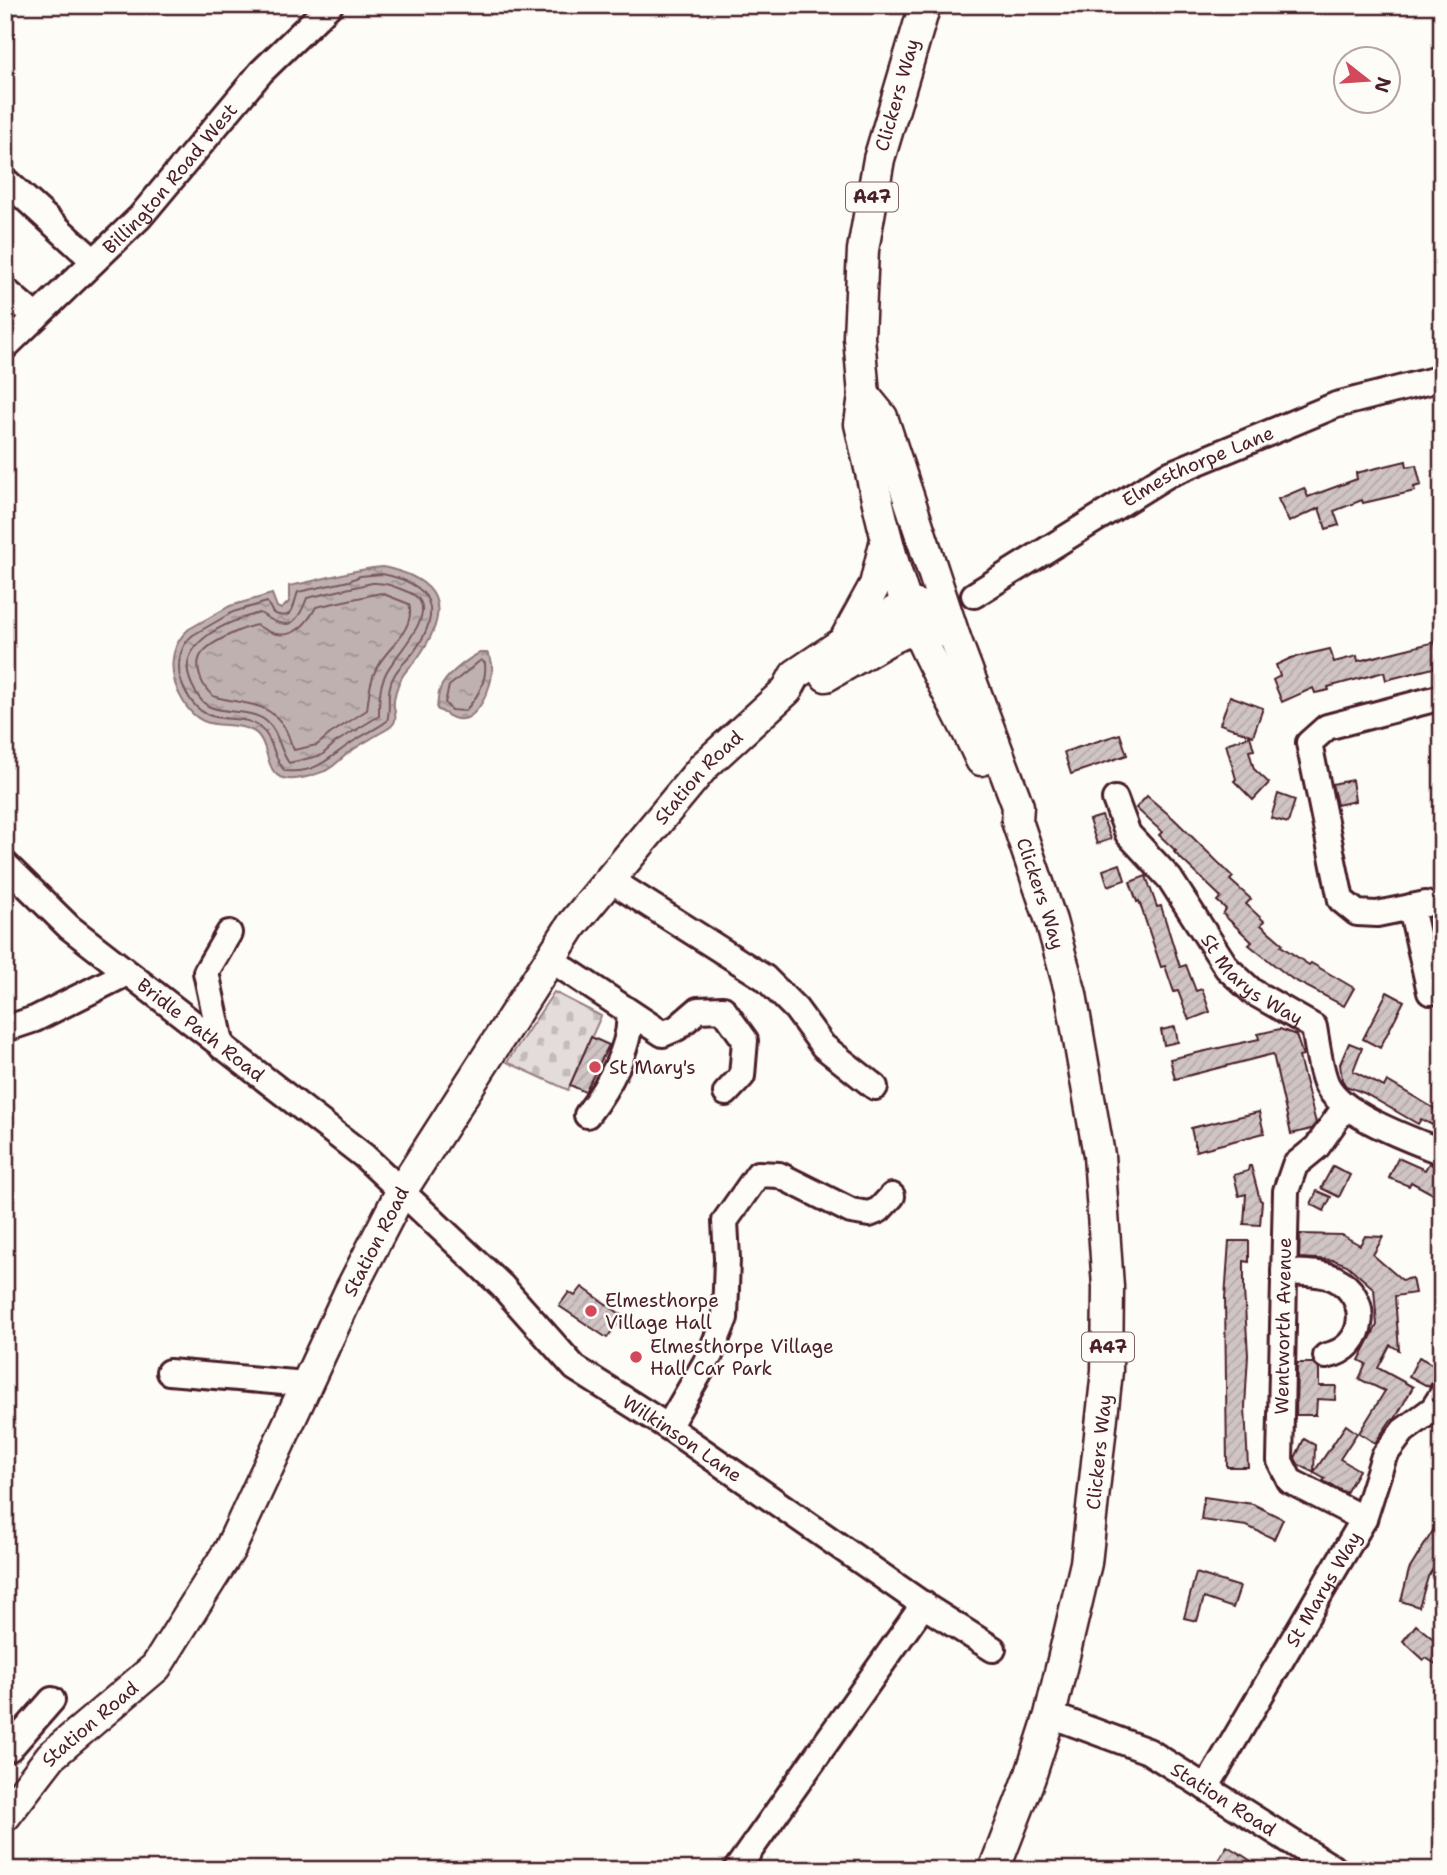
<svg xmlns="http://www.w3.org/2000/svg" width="1447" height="1875" font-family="'Shantell Sans',sans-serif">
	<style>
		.cemetery { fill: url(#cemetery-stones); stroke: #967e82; stroke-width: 2 }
		.water { fill: url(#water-ripples); stroke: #91777b; stroke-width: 2 }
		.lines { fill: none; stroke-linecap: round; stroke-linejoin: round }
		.shore { stroke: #795961; stroke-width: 2 }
		.building { fill: url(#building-hatch); stroke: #4a1f2b; stroke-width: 2 }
		.minor-casing { stroke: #4a1f2b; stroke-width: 30 }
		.major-casing { stroke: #4a1f2b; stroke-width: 35 }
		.minor { stroke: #fdfcf7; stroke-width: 24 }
		.major { stroke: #fdfcf7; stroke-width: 30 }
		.poi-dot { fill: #d1495b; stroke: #fdfcf7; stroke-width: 2.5 }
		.labels { text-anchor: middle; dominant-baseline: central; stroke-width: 5; stroke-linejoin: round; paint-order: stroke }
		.shield { fill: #fdfcf7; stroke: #806168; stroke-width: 2 }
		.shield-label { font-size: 18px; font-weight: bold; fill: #4a1f2b }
		.street-label { font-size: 19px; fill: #4a1f2b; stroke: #fdfcf7 }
		.poi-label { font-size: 19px; fill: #4a1f2b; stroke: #fdfcf7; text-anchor: start }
	</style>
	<defs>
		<pattern id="cemetery-stones" width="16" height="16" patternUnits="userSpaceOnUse" patternTransform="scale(1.75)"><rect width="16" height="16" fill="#e3dcda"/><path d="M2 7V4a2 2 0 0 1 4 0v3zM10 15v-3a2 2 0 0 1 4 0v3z" fill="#c4bcbb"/></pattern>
		<pattern id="water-ripples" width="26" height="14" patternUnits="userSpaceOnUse" patternTransform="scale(1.75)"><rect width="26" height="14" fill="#c0b1b1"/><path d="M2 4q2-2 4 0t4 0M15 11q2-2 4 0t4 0" fill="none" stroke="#9e8f90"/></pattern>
		<pattern id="building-hatch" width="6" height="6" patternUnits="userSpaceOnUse" patternTransform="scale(1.75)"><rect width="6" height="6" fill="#d0c5c4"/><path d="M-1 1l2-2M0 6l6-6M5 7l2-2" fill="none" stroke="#b4a9a9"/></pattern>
	</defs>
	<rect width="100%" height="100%" fill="#fdfcf7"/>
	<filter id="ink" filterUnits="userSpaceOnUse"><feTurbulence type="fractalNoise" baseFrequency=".0143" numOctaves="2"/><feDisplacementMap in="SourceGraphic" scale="14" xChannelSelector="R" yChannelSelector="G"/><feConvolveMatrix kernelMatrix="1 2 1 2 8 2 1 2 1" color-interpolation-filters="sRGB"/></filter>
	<g filter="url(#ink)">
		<path class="cemetery" d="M 554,992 L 601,1016 L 568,1090 L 507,1062 Z"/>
		<g class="water">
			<path d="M 383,567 C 440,579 453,607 419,656 C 414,664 406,669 402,677 C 397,685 393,698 394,707 C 395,713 397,717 394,723 C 390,729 383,731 377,735 C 367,741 355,747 346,755 C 338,761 334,767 325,771 C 314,775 295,782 283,778 C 264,773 270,740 253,731 C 228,718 203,736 183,701 C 169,678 167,648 189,629 L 230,606 L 272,594 L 277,607 L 281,609 L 289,602 L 289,586 C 321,581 351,569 383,567 Z"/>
			<path d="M 480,653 L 487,653 C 502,667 482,717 463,719 C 453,721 446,713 437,709 C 438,700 438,689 444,682 C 451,672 469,658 480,653 Z"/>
		</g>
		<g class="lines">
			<g class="shore">
				<path d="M 382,574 C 433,584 444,610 413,653 C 407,660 400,666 395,674 C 384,692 392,706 387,721 C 377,729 364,734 354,741 C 329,757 318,774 285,771 C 273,759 274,740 262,729 C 239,708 208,733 187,694 C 182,686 179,678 179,668 C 179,656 183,643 193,635 L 233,612 L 267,602 L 273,613 C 295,623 293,603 298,592 L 349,581 L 360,576 Z"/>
				<path d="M 372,583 C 386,582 395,587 408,592 C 447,607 394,655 386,673 C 379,687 379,701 379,716 L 336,742 L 322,755 L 289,763 C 279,750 279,731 266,721 C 249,708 227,715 208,706 C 200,701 196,693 192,685 C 172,643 228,621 260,613 C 286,631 296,628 307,598 Z"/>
				<path d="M 381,593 L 409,604 C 416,629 388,647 377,667 C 370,680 369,695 367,710 L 330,734 L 317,745 L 294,750 C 290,742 288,732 283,725 C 265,699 239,705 213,696 C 202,687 192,665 203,652 C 211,642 244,627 257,625 C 284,644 302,633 316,607 Z"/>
				<path d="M 481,660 L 485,663 C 487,681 477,698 465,711 L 451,710 L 445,703 L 449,686 Z"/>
			</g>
		</g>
		<g class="building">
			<path d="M 1406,461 L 1407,467 L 1416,465 L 1421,485 L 1414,487 L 1415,491 L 1363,503 L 1362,500 L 1334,511 L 1339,525 L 1326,529 L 1319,508 L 1289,522 L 1278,499 L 1304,488 L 1308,497 L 1357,479 L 1356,473 Z"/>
			<path d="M 1435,642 L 1441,666 L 1386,680 L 1384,672 L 1328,687 L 1329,690 L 1315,693 L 1313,688 L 1282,702 L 1273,680 L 1280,676 L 1276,665 L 1291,658 L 1330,649 L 1334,662 L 1357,656 L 1358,661 Z"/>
			<path d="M 1230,696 L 1263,708 L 1253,736 L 1220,724 Z"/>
			<path d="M 1120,734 L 1127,755 L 1071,774 L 1064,752 Z"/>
			<path d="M 1250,736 L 1254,750 L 1249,751 L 1254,769 L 1269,783 L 1253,800 L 1234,781 L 1236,779 L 1226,744 Z"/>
			<path d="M 1352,780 L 1355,801 L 1337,805 L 1332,784 Z"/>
			<path d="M 1278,794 L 1295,800 L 1288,823 L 1271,818 Z"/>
			<path d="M 1147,796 L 1174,819 L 1233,877 L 1230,880 L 1251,899 L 1246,904 L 1264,921 L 1261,925 L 1283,944 L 1281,946 L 1309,965 L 1311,963 L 1354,988 L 1344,1006 L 1292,979 L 1249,945 L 1252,942 L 1223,914 L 1226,909 L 1217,901 L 1221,897 L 1174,852 L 1176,851 L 1159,835 L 1162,832 L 1136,808 Z"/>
			<path d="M 1102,816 L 1111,839 L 1097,844 L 1089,820 Z"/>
			<path d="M 1120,864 L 1125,880 L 1108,886 L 1103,870 Z"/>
			<path d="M 1146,876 L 1157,907 L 1161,906 L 1180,967 L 1186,965 L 1196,991 L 1202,989 L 1210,1012 L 1189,1020 L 1178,991 L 1174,992 L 1165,966 L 1161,967 L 1139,901 L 1137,902 L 1130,882 Z"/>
			<path d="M 1387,992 L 1404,1001 L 1380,1048 L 1363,1039 Z"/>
			<path d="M 1175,1027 L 1178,1042 L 1164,1045 L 1161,1030 Z"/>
			<path d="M 1280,1029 L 1296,1035 L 1303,1056 L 1299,1057 L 1316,1123 L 1311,1129 L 1291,1134 L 1273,1054 L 1175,1079 L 1170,1059 L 1259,1039 L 1258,1034 Z"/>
			<path d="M 591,1037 L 609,1045 L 585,1092 L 570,1085 Z"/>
			<path d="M 1349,1043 L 1362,1048 L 1353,1071 L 1384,1087 L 1387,1081 L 1442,1113 L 1442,1130 L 1421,1119 L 1418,1124 L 1364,1093 L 1346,1086 L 1342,1080 L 1340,1064 Z"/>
			<path d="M 1259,1112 L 1264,1133 L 1196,1151 L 1191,1128 Z"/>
			<path d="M 1398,1158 L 1425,1170 L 1429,1163 L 1442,1170 L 1442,1199 L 1411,1182 L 1409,1186 L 1389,1178 Z"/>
			<path d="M 1249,1166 L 1251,1166 L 1260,1200 L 1262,1201 L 1260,1225 L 1244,1224 L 1246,1194 L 1239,1196 L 1234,1175 L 1248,1171 Z"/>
			<path d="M 1333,1166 L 1350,1175 L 1339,1197 L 1321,1188 Z"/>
			<path d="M 1317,1191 L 1331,1197 L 1324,1211 L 1311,1204 Z"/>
			<path d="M 1300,1234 L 1342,1235 L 1360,1245 L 1365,1236 L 1383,1237 L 1373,1255 L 1402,1280 L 1412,1278 L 1415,1293 L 1395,1296 L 1399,1350 L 1390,1345 L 1378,1368 L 1413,1387 L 1395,1419 L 1391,1420 L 1375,1443 L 1359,1433 L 1385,1391 L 1359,1379 L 1366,1364 L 1359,1360 L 1377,1325 L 1374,1289 L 1347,1265 L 1334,1260 L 1299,1258 Z"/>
			<path d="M 1229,1241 L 1249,1241 L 1249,1262 L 1244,1261 L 1244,1290 L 1248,1355 L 1245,1407 L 1248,1467 L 1227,1467 L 1225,1298 Z"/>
			<path d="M 582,1287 L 623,1316 L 607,1338 L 559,1306 L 569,1292 L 575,1296 Z"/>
			<path d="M 1419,1357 L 1441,1369 L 1429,1387 L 1409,1376 Z"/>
			<path d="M 1297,1363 L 1313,1363 L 1319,1369 L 1319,1386 L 1336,1386 L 1335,1400 L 1317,1399 L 1316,1415 L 1296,1415 Z"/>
			<path d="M 1346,1425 L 1357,1433 L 1340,1459 L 1359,1470 L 1346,1493 L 1323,1481 L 1325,1479 L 1298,1464 L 1295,1458 L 1304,1439 L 1315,1445 L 1314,1472 Z"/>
			<path d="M 1204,1497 L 1253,1504 L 1283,1519 L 1274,1539 L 1247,1526 L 1201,1520 Z"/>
			<path d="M 1442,1516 L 1442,1554 L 1428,1577 L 1419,1607 L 1401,1601 L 1409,1570 Z"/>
			<path d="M 1196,1573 L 1240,1587 L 1233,1608 L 1204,1598 L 1197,1621 L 1184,1618 Z"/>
			<path d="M 1416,1625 L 1442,1646 L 1442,1668 L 1426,1658 L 1424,1660 L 1403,1641 Z"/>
			<path d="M 1227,1846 L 1242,1855 L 1265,1870 L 1212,1870 Z"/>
		</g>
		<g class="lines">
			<defs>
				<g id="minor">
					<path d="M 5,180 L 94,261"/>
					<path d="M 5,290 L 36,317"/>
					<path id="s1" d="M 5,347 L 140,217 L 261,72 L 330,5"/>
					<path id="s2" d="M 974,595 L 1167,475 L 1336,405 L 1442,378"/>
					<path id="s3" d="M 1115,799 L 1128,834 L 1170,879 L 1227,968 L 1253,992 L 1314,1027 C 1317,1044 1320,1070 1327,1085 C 1343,1116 1410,1139 1442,1152"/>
					<path id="s4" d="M 5,864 L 69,927 L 364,1156 L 502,1286 L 575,1368 L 668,1427 L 928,1608 L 993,1649"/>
					<path d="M 613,876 L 623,888 L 765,978 L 796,1009 L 823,1046 L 875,1087"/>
					<path d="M 1426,904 L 1377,914 L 1357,913 L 1341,900 L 1309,743 L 1327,727 L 1442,697"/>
					<path d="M 1411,907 L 1430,992"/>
					<path d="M 551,957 L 562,967 L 663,1034 L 677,1028 L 698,1010 L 723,1009 L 745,1040 L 742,1076 L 726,1093"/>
					<path d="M 5,1029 L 35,1019 L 127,973"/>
					<path d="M 222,1047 L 206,972 L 229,933"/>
					<path d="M 1345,1107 L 1317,1147 L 1295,1165 L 1286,1191 L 1280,1461 L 1290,1481 L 1364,1519"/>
					<path d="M 587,1115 C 607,1089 633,1045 629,1012"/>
					<path d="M 1284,1272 C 1300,1273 1319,1272 1334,1278 C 1371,1296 1368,1348 1326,1356"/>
					<path d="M 169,1372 L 306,1384"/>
					<path d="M 668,1427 L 710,1355 L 725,1318 L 727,1259 L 725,1221 L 758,1174 L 779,1175 L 851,1211 L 869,1214 L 879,1210 L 892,1196"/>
					<path id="s5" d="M 1050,1715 L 1148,1751 L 1336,1870"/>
					<path d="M 10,1748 L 52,1700"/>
					<path id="s6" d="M 1206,1788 L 1364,1519 L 1384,1456 L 1403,1431 L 1433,1409 L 1442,1395"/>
					<path d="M 736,1870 L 924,1604"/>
				</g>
				<g id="major">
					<path d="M 925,5 L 879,159 L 863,250 L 859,337 L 864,395 L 860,424 C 874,484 886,547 907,605 C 927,659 958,708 981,760"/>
					<path id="s7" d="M 864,395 L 882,417 L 955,638 L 1018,806 L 1017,821 L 1051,921 L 1071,994 L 1099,1155 L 1108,1287 L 1107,1371 L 1086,1563 L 1050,1715 L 1030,1777 L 994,1870"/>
					<path d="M 846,638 L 875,585 L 886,539"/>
					<path d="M 826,676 L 888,640 L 916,627 L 923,621 L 924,611"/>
					<path id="s8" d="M 5,1816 L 51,1756 L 156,1667 L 230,1549 L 350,1291 L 402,1190 L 572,925 L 704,766 L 787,690 L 795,675 L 844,642 L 907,604 L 917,605 L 955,638"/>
				</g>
			</defs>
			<use href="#minor" class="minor-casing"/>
			<use href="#major" class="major-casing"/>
			<use href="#minor" class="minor"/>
			<use href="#major" class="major"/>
		</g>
	</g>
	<g class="poi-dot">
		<circle cx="595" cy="1067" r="7"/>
		<circle cx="591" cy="1311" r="7"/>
		<circle cx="636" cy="1357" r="7"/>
	</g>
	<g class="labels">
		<g class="shield">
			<rect x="846" y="182.5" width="52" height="29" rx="5"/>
			<rect x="1082" y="1332.5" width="52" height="29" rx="5"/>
		</g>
		<g class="shield-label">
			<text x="872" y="197">A47</text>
			<text x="1108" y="1347">A47</text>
		</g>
		<g class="street-label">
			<text transform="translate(897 95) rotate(-74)">Clickers Way</text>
			<text stroke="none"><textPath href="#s1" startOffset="236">Billington Road West</textPath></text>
			<text stroke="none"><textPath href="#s2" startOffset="259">Elmesthorpe Lane</textPath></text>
			<text stroke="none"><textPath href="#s8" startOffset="1260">Station Road</textPath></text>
			<text stroke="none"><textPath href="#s7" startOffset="532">Clickers Way</textPath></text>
			<text stroke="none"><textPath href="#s3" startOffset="231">St Marys Way</textPath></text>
			<text stroke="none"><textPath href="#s4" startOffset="257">Bridle Path Road</textPath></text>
			<text stroke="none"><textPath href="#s8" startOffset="693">Station Road</textPath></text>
			<text transform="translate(1283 1326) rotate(-89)">Wentworth Avenue</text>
			<text stroke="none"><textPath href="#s4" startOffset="891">Wilkinson Lane</textPath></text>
			<text transform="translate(1099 1452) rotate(-84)">Clickers Way</text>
			<text stroke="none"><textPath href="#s6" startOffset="231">St Marys Way</textPath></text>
			<text stroke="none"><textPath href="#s8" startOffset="126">Station Road</textPath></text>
			<text stroke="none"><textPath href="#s5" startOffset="194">Station Road</textPath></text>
		</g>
		<g class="poi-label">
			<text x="609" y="1067">St Mary's</text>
			<text x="605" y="1300">Elmesthorpe<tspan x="605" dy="22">Village Hall</tspan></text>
			<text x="650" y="1346">Elmesthorpe Village<tspan x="650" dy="22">Hall Car Park</tspan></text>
		</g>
	</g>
	<rect width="1447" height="1875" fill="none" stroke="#fdfcf7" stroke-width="28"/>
	<rect x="14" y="14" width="1419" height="1847" fill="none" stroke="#4a1f2b" stroke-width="2.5" filter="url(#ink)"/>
	<g transform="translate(1367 80) rotate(107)"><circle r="33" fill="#fdfcf7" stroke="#b5a4a5" stroke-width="2"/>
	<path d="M0-5L12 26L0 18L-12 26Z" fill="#d1495b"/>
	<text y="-10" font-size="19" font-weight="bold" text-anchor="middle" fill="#4a1f2b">N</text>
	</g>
</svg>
